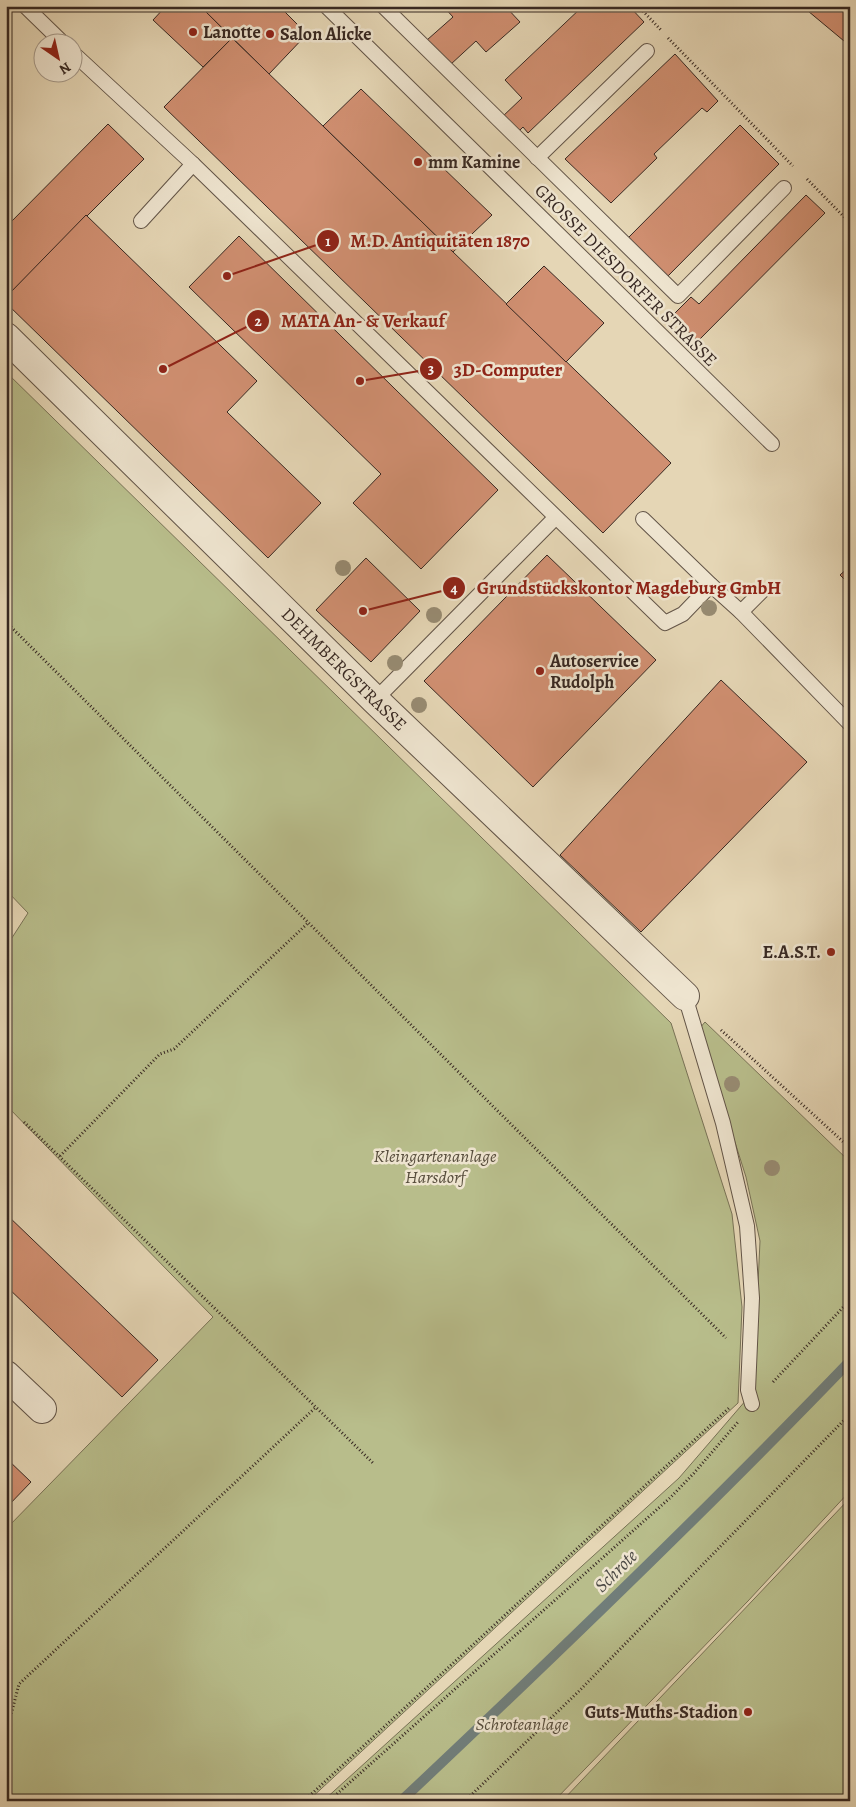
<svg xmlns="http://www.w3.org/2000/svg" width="856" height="1807" font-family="Alegreya,serif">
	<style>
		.green { fill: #b8bd8b; stroke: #787256 }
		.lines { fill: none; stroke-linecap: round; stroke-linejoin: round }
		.stream { stroke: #717e7a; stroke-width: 10 }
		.building { fill: #d08f71; stroke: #372822 }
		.service-casing { stroke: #625447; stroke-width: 16 }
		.minor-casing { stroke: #625447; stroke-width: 30 }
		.path { stroke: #372822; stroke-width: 3; stroke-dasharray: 1 2.5; stroke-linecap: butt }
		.service { stroke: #eee4cf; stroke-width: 14 }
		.minor { stroke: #eee4cf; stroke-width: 28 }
		.tree { fill: #978b72 }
		.poi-dot { fill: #8f2418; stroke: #eee4cf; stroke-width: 2 }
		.labels { text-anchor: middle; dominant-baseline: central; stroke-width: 5; stroke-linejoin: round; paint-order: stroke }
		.poi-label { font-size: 18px; font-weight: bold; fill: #372822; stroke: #eee4cf; text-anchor: start }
		.street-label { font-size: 18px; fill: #372822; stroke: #eee4cf }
		.park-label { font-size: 18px; font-style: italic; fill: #574d3c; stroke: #eee4cf }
		.water-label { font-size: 19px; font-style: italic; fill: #4f4c47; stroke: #eee4cf }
		.leader { fill: none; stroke: #8f2418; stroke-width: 2 }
		.callout-dot { fill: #8f2418; stroke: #eee4cf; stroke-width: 2 }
		.mark-label { font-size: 15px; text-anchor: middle; font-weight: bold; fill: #fff }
		.callout-label { font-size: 19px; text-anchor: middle; font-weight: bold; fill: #8f2418; stroke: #eee4cf; stroke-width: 5; stroke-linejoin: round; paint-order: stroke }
	</style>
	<rect width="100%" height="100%" fill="#e5d6b5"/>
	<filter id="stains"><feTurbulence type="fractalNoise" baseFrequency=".004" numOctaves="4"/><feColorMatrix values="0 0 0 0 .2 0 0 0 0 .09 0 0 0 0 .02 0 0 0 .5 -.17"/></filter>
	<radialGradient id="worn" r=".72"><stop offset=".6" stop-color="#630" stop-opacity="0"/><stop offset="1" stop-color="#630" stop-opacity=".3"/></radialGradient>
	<g class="green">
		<path d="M 6,372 L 671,1023 L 732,1214 L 742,1307 L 738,1403 L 308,1801 L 6,1801 L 6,1529 L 213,1317 L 6,1105 L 6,947 L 28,913 L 6,890 Z"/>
		<path d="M 705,1022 L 850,1162 L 850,1491 L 748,1601 L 554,1801 L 323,1801 L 679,1478 L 753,1392 L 760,1241 L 746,1177 L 699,1029 Z"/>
		<path d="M 850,1498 L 850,1801 L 562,1801 Z"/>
	</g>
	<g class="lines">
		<path class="stream" d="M 401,1801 C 554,1657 705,1512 850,1361"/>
	</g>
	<g class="building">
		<path d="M 166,6 L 200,6 L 232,38 L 203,67 L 153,20 Z"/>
		<path d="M 200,6 L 279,6 L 307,34 L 269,74 Z"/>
		<path d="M 443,6 L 505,6 L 520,22 L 486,52 L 476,41 L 450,65 L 427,40 L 453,17 Z"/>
		<path d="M 583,6 L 629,6 L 644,22 L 528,133 L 523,127 L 516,134 L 501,118 L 522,98 L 505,80 Z"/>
		<path d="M 802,6 L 850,6 L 850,46 Z"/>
		<path d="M 232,38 L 671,463 L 603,533 L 164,107 Z"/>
		<path d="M 675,54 L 718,101 L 707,112 L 702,108 L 654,154 L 657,158 L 611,203 L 565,159 Z"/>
		<path d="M 361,89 L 492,215 L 453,252 L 323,126 Z"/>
		<path d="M 108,124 L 144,159 L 6,297 L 6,227 Z"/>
		<path d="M 740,125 L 779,164 L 667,277 L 628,238 Z"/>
		<path d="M 806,195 L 825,213 L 698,341 L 672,316 L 691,297 L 699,304 Z"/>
		<path d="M 86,215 L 257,381 L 227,412 L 321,503 L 268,558 L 6,303 L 6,297 Z"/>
		<path d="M 239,236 L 498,490 L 421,569 L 353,503 L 381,474 L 189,287 Z"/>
		<path d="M 544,266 L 604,323 L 566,362 L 506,304 Z"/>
		<path d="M 547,555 L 656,660 L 533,787 L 424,681 Z"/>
		<path d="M 366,558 L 420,611 L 371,662 L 316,610 Z"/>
		<path d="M 850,566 L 850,585 L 840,575 Z"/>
		<path d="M 721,680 L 807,762 L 641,932 L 560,855 Z"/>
		<path d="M 6,1214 L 158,1360 L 122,1397 L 6,1286 Z"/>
		<path d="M 6,1458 L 31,1482 L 6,1508 Z"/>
	</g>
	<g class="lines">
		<defs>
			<g id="service">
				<path d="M 25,6 L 62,42"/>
				<path d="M 326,6 L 772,444"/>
				<path d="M 383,6 L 678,296 L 784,188"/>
				<path d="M 72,52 L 193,164 L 665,623 L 683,614 L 711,585 L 741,612 L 762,591"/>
				<path d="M 537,158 L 647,51"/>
				<path d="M 141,221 L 193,164"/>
				<path d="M 643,519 L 711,585"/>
				<path d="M 741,612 L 850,724"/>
				<path d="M 375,700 L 555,518"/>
				<path d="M 685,996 L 723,1123 L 747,1226 L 752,1298 L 748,1390 L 752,1404"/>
			</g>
			<g id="minor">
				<path id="s1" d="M 6,337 L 375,700 L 685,996"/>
				<path d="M 6,1375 L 42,1409"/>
			</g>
		</defs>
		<use href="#service" class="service-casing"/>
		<use href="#minor" class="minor-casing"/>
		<g class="path">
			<path d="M 638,6 L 661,30"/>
			<path d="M 668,38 L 793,166"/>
			<path d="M 807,179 L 850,223"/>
			<path d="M 6,622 L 726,1338"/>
			<path d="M 721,1030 L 850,1148"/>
			<path d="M 24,1122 L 374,1464"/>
			<path d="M 60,1156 L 160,1054 L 174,1049 L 308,923"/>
			<path d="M 773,1382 L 850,1300"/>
			<path d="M 6,1734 L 19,1684 L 315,1408"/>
			<path d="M 304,1801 L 729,1408"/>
			<path d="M 329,1801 L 671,1497 L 694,1473 L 738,1422"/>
			<path d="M 465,1801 L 579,1691 L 850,1414"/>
		</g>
		<use href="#service" class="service"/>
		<use href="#minor" class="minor"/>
	</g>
	<g class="tree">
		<circle cx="343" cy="568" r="8"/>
		<circle cx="709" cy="608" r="8"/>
		<circle cx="434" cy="615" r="8"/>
		<circle cx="395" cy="663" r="8"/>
		<circle cx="419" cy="705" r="8"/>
		<circle cx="732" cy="1084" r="8"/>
		<circle cx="772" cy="1168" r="8"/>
	</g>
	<g class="poi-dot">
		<circle cx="193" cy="32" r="5"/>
		<circle cx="270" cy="34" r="5"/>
		<circle cx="418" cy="162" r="5"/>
		<circle cx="540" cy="671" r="5"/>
		<circle cx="831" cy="952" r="5"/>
		<circle cx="748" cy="1712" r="5"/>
	</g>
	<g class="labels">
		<g class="poi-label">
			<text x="203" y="32">Lanotte</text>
			<text x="280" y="34">Salon Alicke</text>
			<text x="428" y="162">mm Kamine</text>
			<text x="550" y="661">Autoservice<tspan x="550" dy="21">Rudolph</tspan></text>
			<text x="821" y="952" text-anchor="end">E.A.S.T.</text>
			<text x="738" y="1712" text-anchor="end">Guts-Muths-Stadion</text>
		</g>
		<g class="street-label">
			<text transform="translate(626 275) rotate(45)">GROSSE DIESDORFER STRASSE</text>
			<text stroke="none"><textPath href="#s1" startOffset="474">DEHMBERGSTRASSE</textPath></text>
		</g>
		<g class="park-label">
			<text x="435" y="1156">Kleingartenanlage<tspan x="435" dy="21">Harsdorf</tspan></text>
			<text x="522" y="1724">Schroteanlage</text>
		</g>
		<g class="water-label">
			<text transform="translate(616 1571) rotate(-45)">Schrote</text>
		</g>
	</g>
	<path class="leader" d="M227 276L328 241M163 369L258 321M360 381L431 369M363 611L454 588"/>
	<g class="callout-dot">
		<circle cx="227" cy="276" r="5"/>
		<circle cx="163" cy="369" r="5"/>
		<circle cx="360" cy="381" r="5"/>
		<circle cx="363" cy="611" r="5"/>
		<circle cx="328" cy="241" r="12"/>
		<circle cx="258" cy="321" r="12"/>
		<circle cx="431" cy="369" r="12"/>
		<circle cx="454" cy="588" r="12"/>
	</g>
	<g class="mark-label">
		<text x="328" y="246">1</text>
		<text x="258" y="326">2</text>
		<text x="431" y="374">3</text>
		<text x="454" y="593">4</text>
	</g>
	<g class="callout-label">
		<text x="440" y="247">M.D. Antiquitäten 1870</text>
		<text x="363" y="327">MATA An- &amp; Verkauf</text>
		<text x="508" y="376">3D-Computer</text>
		<text x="629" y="594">Grundstückskontor Magdeburg GmbH</text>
	</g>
	<rect width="856" height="1807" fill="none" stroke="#e5d6b5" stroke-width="25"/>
	<rect x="8" y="8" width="841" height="1792" fill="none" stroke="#372822" stroke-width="2.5"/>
	<rect x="12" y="12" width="831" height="1782" fill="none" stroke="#372822"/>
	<g transform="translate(58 58) rotate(146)"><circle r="24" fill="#eee4cf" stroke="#a5998a"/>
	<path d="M0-4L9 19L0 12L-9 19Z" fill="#8f2418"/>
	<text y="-8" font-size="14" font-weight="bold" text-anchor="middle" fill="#372822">N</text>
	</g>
	<rect width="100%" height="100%" filter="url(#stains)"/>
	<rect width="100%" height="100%" fill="url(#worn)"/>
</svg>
